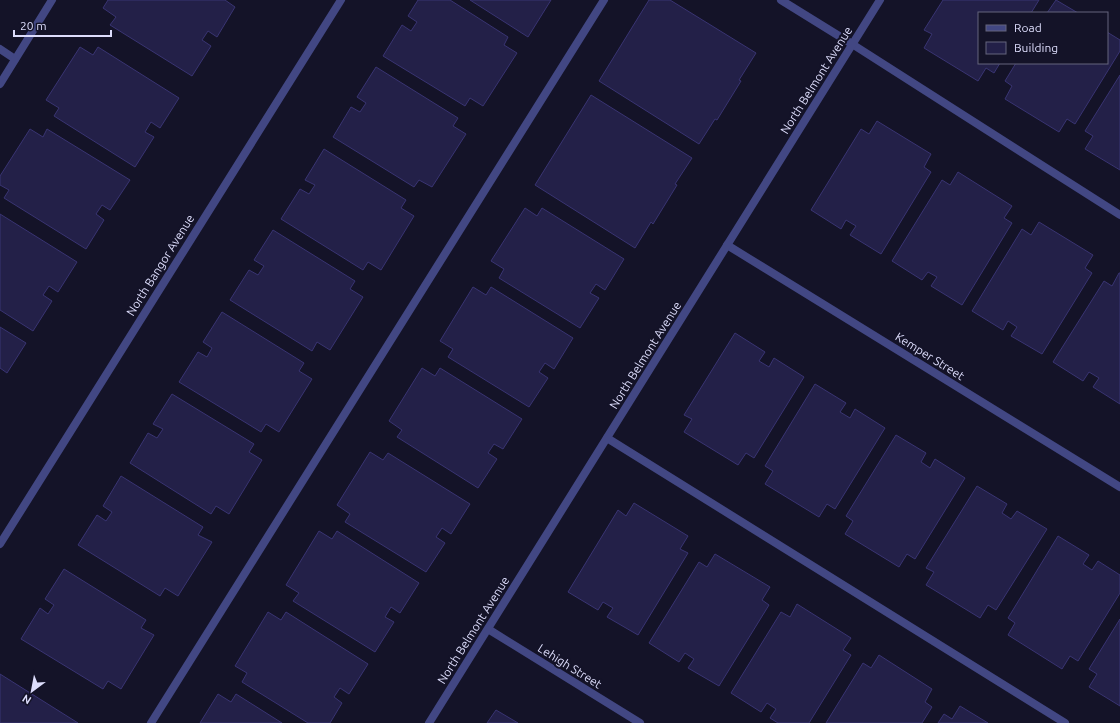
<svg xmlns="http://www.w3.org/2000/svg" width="1120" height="723" font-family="Ubuntu,sans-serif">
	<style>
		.building { fill: #232048; stroke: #393472 }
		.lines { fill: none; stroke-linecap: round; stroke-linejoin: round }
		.service { stroke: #424783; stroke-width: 8 }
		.minor { stroke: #424783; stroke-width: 8 }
		.labels { text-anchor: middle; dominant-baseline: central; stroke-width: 4; stroke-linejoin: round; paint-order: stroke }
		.street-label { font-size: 12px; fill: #ddddfc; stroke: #141328 }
	</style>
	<rect width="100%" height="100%" fill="#141328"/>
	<g class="building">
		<path d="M 108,0 L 225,0 L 235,7 L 217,37 L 208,31 L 202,40 L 211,46 L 192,76 L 110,25 L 116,17 L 103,8 Z"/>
		<path d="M 418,0 L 450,0 L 508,37 L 504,45 L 517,53 L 483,106 L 470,98 L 465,106 L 383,56 L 402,25 L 411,31 L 417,22 L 408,16 Z"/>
		<path d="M 470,0 L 551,0 L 528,37 Z"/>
		<path d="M 649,0 L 670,0 L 756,53 L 739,80 L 741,81 L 717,120 L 715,119 L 699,144 L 599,81 Z"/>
		<path d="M 943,0 L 1039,0 L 1031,13 L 979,13 L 979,63 L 1000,63 L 994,73 L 986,68 L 978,81 L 924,48 L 932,34 L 924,30 Z"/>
		<path d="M 1056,0 L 1078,13 L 1047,13 Z"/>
		<path d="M 1107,32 L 1120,40 L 1120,51 L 1075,124 L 1067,119 L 1059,132 L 1005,99 L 1012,86 L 1005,81 L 1016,63 L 1107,63 Z"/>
		<path d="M 80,47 L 93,55 L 98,47 L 179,98 L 160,128 L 151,122 L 145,132 L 154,137 L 135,167 L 54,116 L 59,108 L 46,100 Z"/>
		<path d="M 376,67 L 458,118 L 453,126 L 466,134 L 432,187 L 419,180 L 414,187 L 333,137 L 351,107 L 360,112 L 366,103 L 357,97 Z"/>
		<path d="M 1120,75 L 1120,170 L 1085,149 L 1093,136 L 1085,131 Z"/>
		<path d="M 591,95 L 692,158 L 675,184 L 677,185 L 653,224 L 651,222 L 635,248 L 535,185 Z"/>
		<path d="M 877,121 L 931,154 L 924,167 L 931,172 L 881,254 L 850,235 L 856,226 L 846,220 L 841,229 L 811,210 L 861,129 L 869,134 Z"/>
		<path d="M 30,129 L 43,137 L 47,129 L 130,180 L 110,210 L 102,205 L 96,214 L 104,220 L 86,249 L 4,198 L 9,190 L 0,185 L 0,176 Z"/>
		<path d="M 324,149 L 406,200 L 401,208 L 414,216 L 381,270 L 368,262 L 363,270 L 281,219 L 300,189 L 309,194 L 315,185 L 305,180 Z"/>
		<path d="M 958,172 L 1012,206 L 1004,218 L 1012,223 L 962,305 L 931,286 L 937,277 L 928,272 L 922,280 L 892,261 L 942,180 L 950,185 Z"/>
		<path d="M 525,208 L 537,216 L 542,208 L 624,259 L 605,290 L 596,284 L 590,293 L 599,298 L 580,328 L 499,278 L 504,269 L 491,261 Z"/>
		<path d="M 0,214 L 77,262 L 58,292 L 49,286 L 43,295 L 52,301 L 33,331 L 0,310 Z"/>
		<path d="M 1039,222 L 1093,255 L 1085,268 L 1092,273 L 1042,354 L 1011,336 L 1017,327 L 1008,321 L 1003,330 L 972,311 L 1022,229 L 1031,235 Z"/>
		<path d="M 273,230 L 355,281 L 350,289 L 363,297 L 330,350 L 317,342 L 312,351 L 230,300 L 249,270 L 258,275 L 264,266 L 254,260 Z"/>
		<path d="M 1119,273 L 1120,273 L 1120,404 L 1093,387 L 1099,378 L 1089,372 L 1083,381 L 1053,362 L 1104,281 L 1112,286 Z"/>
		<path d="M 473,287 L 486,295 L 491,287 L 573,338 L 554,369 L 545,363 L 539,372 L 548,378 L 529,407 L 448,357 L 453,349 L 440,341 Z"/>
		<path d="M 222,312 L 304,363 L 299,371 L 312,379 L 279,432 L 266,424 L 261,432 L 179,382 L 198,352 L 207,357 L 212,348 L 203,342 Z"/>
		<path d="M 0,327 L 26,343 L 7,373 L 0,368 Z"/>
		<path d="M 735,333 L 765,352 L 759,361 L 769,367 L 774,358 L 804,377 L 754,458 L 746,453 L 738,465 L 684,432 L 692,419 L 684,415 Z"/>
		<path d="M 422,368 L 435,376 L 440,368 L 522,419 L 503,449 L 494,444 L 488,453 L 497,459 L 478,488 L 397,437 L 402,430 L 389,421 Z"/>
		<path d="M 815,384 L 846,403 L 840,412 L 850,418 L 855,409 L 885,428 L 835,509 L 827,504 L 819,517 L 765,484 L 773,471 L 765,466 Z"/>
		<path d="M 172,394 L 254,444 L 249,452 L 262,460 L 229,514 L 216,506 L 211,514 L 130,463 L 148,433 L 157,438 L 163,429 L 153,424 Z"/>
		<path d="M 896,435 L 926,453 L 921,462 L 930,468 L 935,459 L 965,478 L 915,559 L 907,554 L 899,567 L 845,534 L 853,521 L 846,516 Z"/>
		<path d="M 370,452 L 383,460 L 388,453 L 470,504 L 451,534 L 442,528 L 436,537 L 445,543 L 426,572 L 345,522 L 350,514 L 337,505 Z"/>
		<path d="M 121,476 L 203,527 L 198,535 L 212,542 L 178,596 L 165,588 L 160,596 L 78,545 L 97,515 L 106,521 L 112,512 L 103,506 Z"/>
		<path d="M 977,486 L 1007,504 L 1002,513 L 1011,519 L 1017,511 L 1047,529 L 996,610 L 988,605 L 980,618 L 926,585 L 934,572 L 926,568 Z"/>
		<path d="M 634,503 L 688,536 L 680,549 L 688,553 L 638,635 L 607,617 L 613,608 L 603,602 L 598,610 L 568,592 L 618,510 L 626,516 Z"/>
		<path d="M 319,531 L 332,539 L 337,531 L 419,583 L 400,613 L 391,607 L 385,617 L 394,622 L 375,652 L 293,601 L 299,593 L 286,585 Z"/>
		<path d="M 1058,536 L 1089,555 L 1083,564 L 1092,570 L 1098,561 L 1120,575 L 1120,593 L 1078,661 L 1070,656 L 1062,669 L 1008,635 L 1015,623 L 1008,618 Z"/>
		<path d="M 715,554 L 770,587 L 762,600 L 769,605 L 719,686 L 688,668 L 694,659 L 685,653 L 679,662 L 649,643 L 699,562 L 707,567 Z"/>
		<path d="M 64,569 L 146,620 L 141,628 L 154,635 L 121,689 L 108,681 L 103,689 L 21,639 L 40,608 L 48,614 L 54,605 L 45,599 Z"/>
		<path d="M 797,604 L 851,638 L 843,650 L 851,655 L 809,723 L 778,723 L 770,718 L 776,709 L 767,703 L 761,712 L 731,693 L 781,612 L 790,617 Z"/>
		<path d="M 268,612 L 281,620 L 286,612 L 368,664 L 349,694 L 340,688 L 334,697 L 342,703 L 330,723 L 308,723 L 242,682 L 247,673 L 235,666 Z"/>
		<path d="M 1120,619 L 1120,706 L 1089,687 L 1097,674 L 1089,669 Z"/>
		<path d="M 879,655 L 932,689 L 925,702 L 932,707 L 922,723 L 826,723 L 863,663 L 871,668 Z"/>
		<path d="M 0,674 L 78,723 L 0,723 Z"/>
		<path d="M 218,694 L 231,702 L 236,694 L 282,723 L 200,723 Z"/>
		<path d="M 960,706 L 988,723 L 938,723 L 944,714 L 952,719 Z"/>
		<path d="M 496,710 L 518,723 L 487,723 Z"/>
	</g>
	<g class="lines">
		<g class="service">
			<path d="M 852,44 L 1120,215"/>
			<path d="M 0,49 L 15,59"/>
			<path d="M 0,84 L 52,0"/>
			<path d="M 607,438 L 1065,723"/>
			<path d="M 151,723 L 604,0"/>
		</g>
		<g class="minor">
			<path d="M 781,0 L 852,44"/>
			<path d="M 727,245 L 1120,487"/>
			<path d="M 0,544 L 341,0"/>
			<path d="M 488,629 L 640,723"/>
			<path d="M 429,723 L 880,0"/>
		</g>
	</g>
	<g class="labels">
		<g class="street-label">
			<text transform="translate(816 80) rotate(-58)">North Belmont Avenue</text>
			<text transform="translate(160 265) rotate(-58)">North Bangor Avenue</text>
			<text transform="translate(645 355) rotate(-58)">North Belmont Avenue</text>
			<text transform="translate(930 356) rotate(32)">Kemper Street</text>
			<text transform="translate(473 630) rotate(-58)">North Belmont Avenue</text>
			<text transform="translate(570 666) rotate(32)">Lehigh Street</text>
		</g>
	</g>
	<rect x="978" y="12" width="130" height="52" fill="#141328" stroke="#64647d"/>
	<rect x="986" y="25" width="20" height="6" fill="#424783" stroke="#64647d"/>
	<text x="1014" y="32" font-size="12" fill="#ddddfc">Road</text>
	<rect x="986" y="42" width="20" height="12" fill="#232048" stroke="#64647d"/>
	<text x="1014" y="52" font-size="12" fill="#ddddfc">Building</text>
	<g transform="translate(32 691) rotate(212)" stroke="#141328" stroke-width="3" paint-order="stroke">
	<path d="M0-3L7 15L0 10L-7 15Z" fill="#ddddfc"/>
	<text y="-6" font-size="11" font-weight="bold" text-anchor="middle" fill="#ddddfc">N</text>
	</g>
	<path d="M14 30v6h97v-6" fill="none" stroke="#ddddfc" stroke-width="2"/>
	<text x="20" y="30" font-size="12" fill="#ddddfc" stroke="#141328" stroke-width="3" paint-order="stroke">20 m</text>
</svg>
